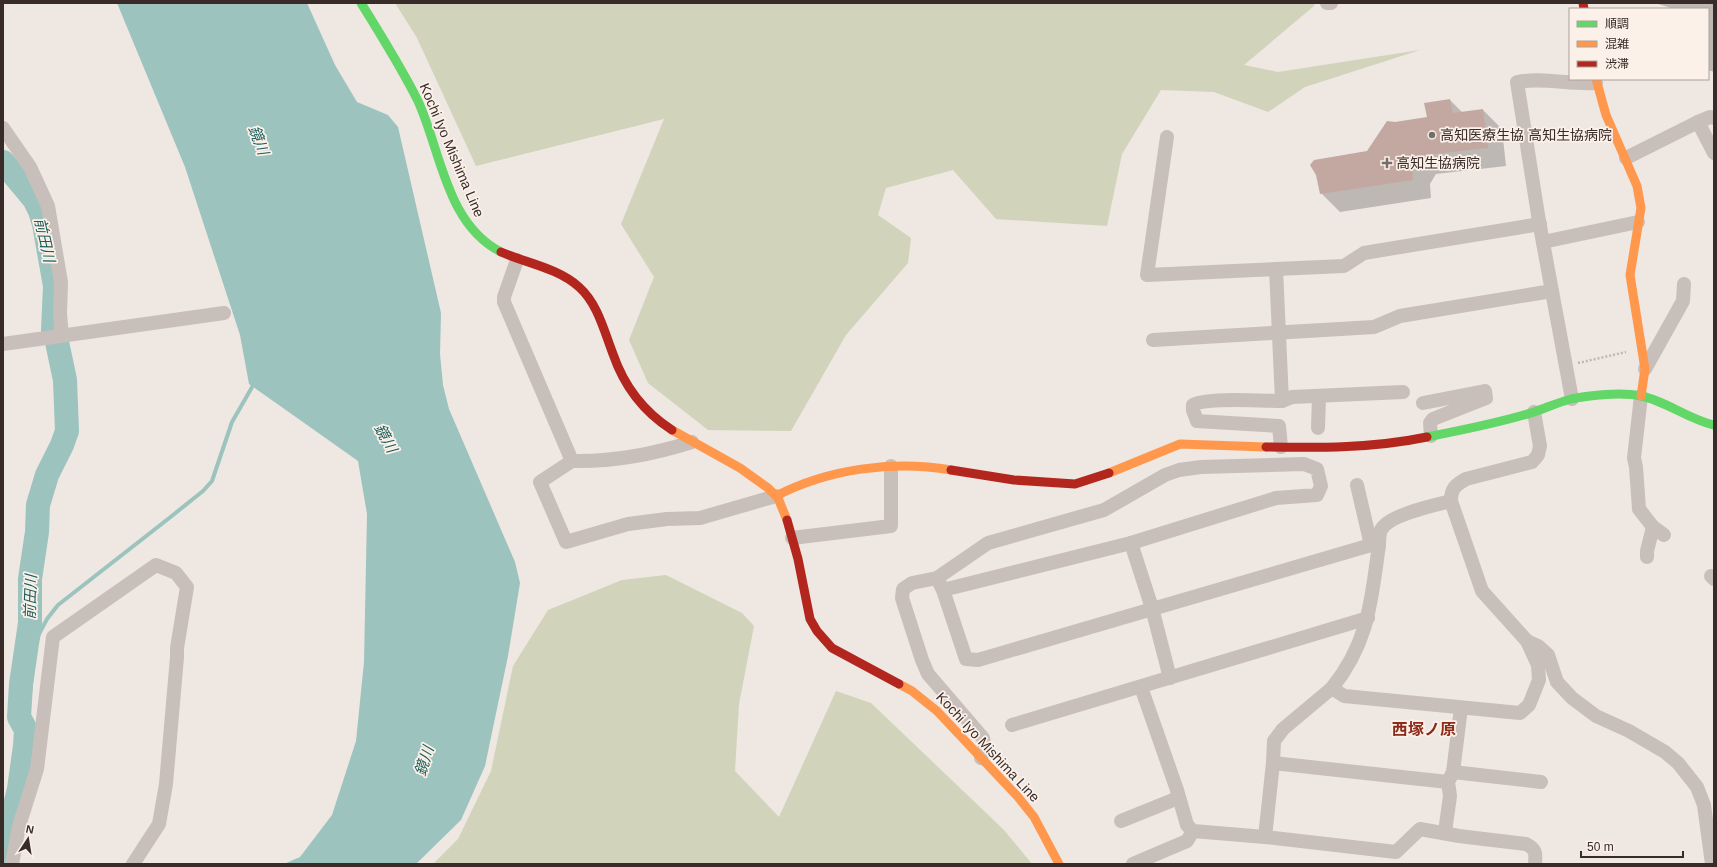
<svg xmlns="http://www.w3.org/2000/svg" width="1717" height="867" font-family="Arial,'Noto Sans JP',sans-serif">
	<style>
		.green { fill: #d1d4ba }
		.water { fill: #9cc3be }
		.shadow { fill: #0003 }
		.lines { fill: none; stroke-linecap: round; stroke-linejoin: round }
		.stream { stroke: #9cc3be; stroke-width: 4 }
		.river { stroke: #9cc3be; stroke-width: 24 }
		.building { fill: #c3a8a2 }
		.path { stroke: #c0b7b3; stroke-width: 2.5; stroke-dasharray: 2 2; stroke-linecap: butt }
		.street { stroke: #c8bfba; stroke-width: 14 }
		.fast { stroke: #63d668; stroke-width: 9 }
		.slow { stroke: #ff974d; stroke-width: 9 }
		.jam { stroke: #b3261e; stroke-width: 9 }
		.poi-dot { fill: #786d69; stroke: #fbf1e9; stroke-width: 1.5 }
		.labels { text-anchor: middle; dominant-baseline: central; stroke-width: 3.5; stroke-linejoin: round; paint-order: stroke }
		.poi-label { font-size: 14px; fill: #392b28; stroke: #fbf1e9; text-anchor: start }
		.street-label { font-size: 14px; fill: #392b28; stroke: #fbf1e9 }
		.water-label { font-size: 15px; font-style: italic; fill: #1a5d5b; stroke: #fbf1e9 }
		.quarter-label { font-size: 16px; font-weight: bold; fill: #8d2b1b; stroke: #fbf1e9 }
	</style>
	<rect width="100%" height="100%" fill="#eee7e2"/>
	<g class="green">
		<path d="M 395,3 L 1315,3 L 1314,6 L 1244,65 L 1278,72 L 1420,50 L 1305,87 L 1268,112 L 1214,92 L 1161,90 L 1122,154 L 1107,226 L 996,219 L 953,170 L 886,188 L 878,215 L 911,238 L 908,263 L 846,335 L 791,431 L 708,430 L 648,383 L 629,340 L 654,277 L 621,224 L 664,119 L 476,166 L 417,38 Z"/>
		<path d="M 666,575 L 742,613 L 754,626 L 739,704 L 735,771 L 779,817 L 836,691 L 871,703 L 1004,830 L 1032,864 L 433,864 L 458,839 L 491,771 L 513,666 L 548,610 L 622,580 Z"/>
	</g>
	<path class="water" d="M 117,3 L 307,3 L 335,65 L 357,102 L 388,115 L 398,127 L 441,313 L 440,354 L 443,385 L 449,409 L 515,562 L 520,583 L 508,656 L 485,766 L 461,820 L 416,864 L 284,864 L 300,857 L 332,815 L 356,741 L 364,662 L 367,514 L 358,461 L 249,384 L 240,335 L 185,167 Z"/>
	<g class="shadow">
		<path d="M 1655,3 L 1714,3 L 1714,72 L 1708,70 L 1708,9 L 1674,9 Z"/>
		<path d="M 1450,100 L 1463,113 L 1483,110 L 1502,129 L 1506,166 L 1436,174 L 1430,184 L 1431,198 L 1340,212 L 1321,193 L 1368,152 L 1395,123 L 1428,118 Z"/>
	</g>
	<g class="lines">
		<path class="stream" d="M 26,730 L 35,648 L 39,634 L 47,619 L 58,605 L 168,519 L 203,491 L 212,481 L 232,422 L 255,382"/>
		<g class="river">
			<path d="M 3,162 L 34,199 L 40,211 L 44,224 L 55,286 L 53,330"/>
			<path d="M 3,854 L 19,789 L 25,746 L 26,730 L 19,717 L 21,684 L 30,623 L 30,579 L 37,532 L 38,505 L 47,475 L 62,445 L 67,431 L 65,380 L 57,342"/>
		</g>
	</g>
	<path class="building" d="M 1450,99 L 1453,113 L 1483,109 L 1488,148 L 1417,156 L 1412,165 L 1413,180 L 1320,194 L 1316,175 L 1310,165 L 1314,160 L 1367,151 L 1387,121 L 1395,122 L 1427,117 L 1424,103 Z"/>
	<g class="lines">
		<path class="path" d="M 1578,363 L 1626,352"/>
		<g class="street">
			<path d="M 1327,3 L 1331,3"/>
			<path d="M 1698,122 L 1714,153"/>
			<path d="M 3,128 L 30,167 L 48,206 L 61,282 L 60,314 L 62,336"/>
			<path d="M 1167,137 L 1147,275 L 1276,269 L 1282,401"/>
			<path d="M 1626,158 L 1698,122 L 1710,117 L 1714,118"/>
			<path d="M 1543,242 L 1638,222"/>
			<path d="M 517,260 L 504,297 L 504,302 L 572,461 C 612,462 654,454 692,442"/>
			<path d="M 1276,269 L 1344,266 L 1364,253 L 1540,224"/>
			<path d="M 1153,340 L 1374,327 L 1400,316 L 1552,291"/>
			<path d="M 3,344 L 224,313"/>
			<path d="M 1645,369 L 1683,301 L 1684,284"/>
			<path d="M 1641,396 L 1634,458 L 1636,467 L 1639,509 L 1653,527 L 1664,535"/>
			<path d="M 1572,399 L 1539,221 L 1517,82 C 1543,77 1570,85 1596,83"/>
			<path d="M 1423,403 L 1485,391 L 1486,398 L 1433,419 L 1430,423 L 1431,436"/>
			<path d="M 1318,428 L 1319,396"/>
			<path d="M 1281,447 L 1279,426 L 1197,421 L 1193,410 L 1193,405 C 1205,397 1265,401 1282,401 L 1292,397 L 1403,392"/>
			<path d="M 572,461 L 540,482 L 566,542 L 628,524 L 667,519 L 700,518 L 776,496"/>
			<path d="M 1357,485 L 1371,545"/>
			<path d="M 792,538 L 891,526 L 891,466"/>
			<path d="M 1131,543 L 1152,608 L 1170,678"/>
			<path d="M 1379,545 C 1379,541 1379,534 1381,530 C 1388,515 1435,505 1451,501"/>
			<path d="M 1647,557 L 1647,551 L 1653,527"/>
			<path d="M 1711,576 L 1714,579"/>
			<path d="M 937,578 L 943,590 L 966,659 L 978,660 L 1371,545 L 1379,545 C 1371,601 1369,642 1332,688 L 1344,696 L 1520,713 L 1529,705 L 1539,680 L 1538,665 L 1527,641 L 1482,591 L 1451,501 C 1451,489 1455,485 1466,479 L 1532,462 L 1538,455 L 1540,446 L 1534,412"/>
			<path d="M 943,590 L 1131,543 L 1276,498 L 1317,495 L 1321,486 L 1317,469 L 1304,464 L 1201,467 L 1179,470 L 1165,475 L 1104,510 L 988,543 L 937,578 L 912,583 L 903,589 L 902,598 L 922,660 L 928,674 L 983,738 L 985,748 L 981,758"/>
			<path d="M 1527,641 L 1538,646 L 1548,655 L 1557,682 L 1572,698 L 1596,716 L 1629,731 L 1665,752 L 1678,763 L 1697,787 L 1704,805 L 1712,864"/>
			<path d="M 1141,687 L 1177,790 L 1187,825 L 1193,831 L 1265,837 L 1396,852 L 1420,829 L 1459,836 L 1526,844 C 1536,849 1536,853 1535,864"/>
			<path d="M 1012,725 L 1368,618"/>
			<path d="M 1273,763 L 1274,741 L 1283,729 L 1332,688"/>
			<path d="M 1453,772 L 1541,782"/>
			<path d="M 1121,821 L 1178,798"/>
			<path d="M 1445,832 L 1450,796 L 1448,782 L 1453,772 L 1461,708"/>
			<path d="M 1265,837 L 1273,763 L 1448,782"/>
			<path d="M 12,864 L 19,826 L 37,769 L 53,637 L 156,565 L 176,573 L 187,587 L 177,648 L 177,657 L 166,784 L 159,824 L 133,864"/>
			<path d="M 1133,864 L 1187,841 L 1193,831"/>
		</g>
		<g class="fast">
			<path d="M 361,3 C 381,35 401,67 418,101 C 441,151 446,224 501,252"/>
			<path d="M 1427,437 C 1463,430 1499,423 1534,412 C 1546,408 1559,402 1571,399 C 1590,395 1622,392 1641,396 C 1666,401 1688,419 1714,425"/>
		</g>
		<g class="slow">
			<path d="M 1596,79 L 1606,115 L 1637,186 L 1641,208 L 1630,275 L 1645,369 L 1641,396"/>
			<path d="M 672,430 L 740,468 L 768,488 L 778,498 L 787,520"/>
			<path d="M 1109,473 L 1180,444 L 1266,447"/>
			<path d="M 776,496 C 828,469 893,460 951,470"/>
			<path d="M 899,684 L 912,691 L 937,711 L 1018,797 L 1034,817 L 1059,864"/>
		</g>
		<g class="jam">
			<path d="M 1583,3 L 1584,9"/>
			<path d="M 501,252 C 526,263 558,268 579,287 C 598,304 604,331 613,354 C 624,386 644,412 672,430"/>
			<path d="M 1266,447 C 1320,448 1374,448 1427,437"/>
			<path d="M 951,470 L 1014,480 L 1075,484 L 1109,473"/>
			<path d="M 787,520 L 798,559 L 810,619 L 817,631 L 832,648 L 899,684"/>
		</g>
	</g>
	<g class="poi-dot">
		<circle cx="1432" cy="135" r="4"/>
		<path d="M1385 157h4v4h4v4h-4v4h-4v-4h-4v-4h4z"/>
	</g>
	<g class="labels">
		<g class="poi-label">
			<text x="1440" y="135">高知医療生協 高知生協病院</text>
			<text x="1396" y="163">高知生協病院</text>
		</g>
		<g class="street-label">
			<text transform="translate(452 150) rotate(67)">Kochi Iyo Mishima Line</text>
			<text transform="translate(988 747) rotate(47)">Kochi Iyo Mishima Line</text>
		</g>
		<g class="water-label">
			<text transform="translate(259 140) rotate(69)">鏡川</text>
			<text transform="translate(45 240) rotate(77)">前田川</text>
			<text transform="translate(386 438) rotate(61)">鏡川</text>
			<text transform="translate(30 597) rotate(-88)">前田川</text>
			<text transform="translate(424 761) rotate(-73)">鏡川</text>
		</g>
		<g class="quarter-label">
			<text x="1424" y="729">西塚ノ原</text>
		</g>
	</g>
	<rect width="1717" height="867" fill="none" stroke="#392b28" stroke-width="8"/>
	<rect x="1569" y="8" width="140" height="72" fill="#fbf1e9" stroke="#ada29c"/>
	<rect x="1577" y="21" width="20" height="6" fill="#63d668" stroke="#ada29c"/>
	<text x="1605" y="28" font-size="12" fill="#392b28">順調</text>
	<rect x="1577" y="41" width="20" height="6" fill="#ff974d" stroke="#ada29c"/>
	<text x="1605" y="48" font-size="12" fill="#392b28">混雑</text>
	<rect x="1577" y="61" width="20" height="6" fill="#b3261e" stroke="#ada29c"/>
	<text x="1605" y="68" font-size="12" fill="#392b28">渋滞</text>
	<g transform="translate(28 839) rotate(12)" stroke="#fbf1e9" stroke-width="3" paint-order="stroke">
	<path d="M0-3L7 15L0 10L-7 15Z" fill="#392b28"/>
	<text y="-6" font-size="11" font-weight="bold" text-anchor="middle" fill="#392b28">N</text>
	</g>
	<path d="M1581 851v6h102v-6" fill="none" stroke="#392b28" stroke-width="2"/>
	<text x="1587" y="851" font-size="12" fill="#392b28" stroke="#fbf1e9" stroke-width="3" paint-order="stroke">50 m</text>
</svg>
